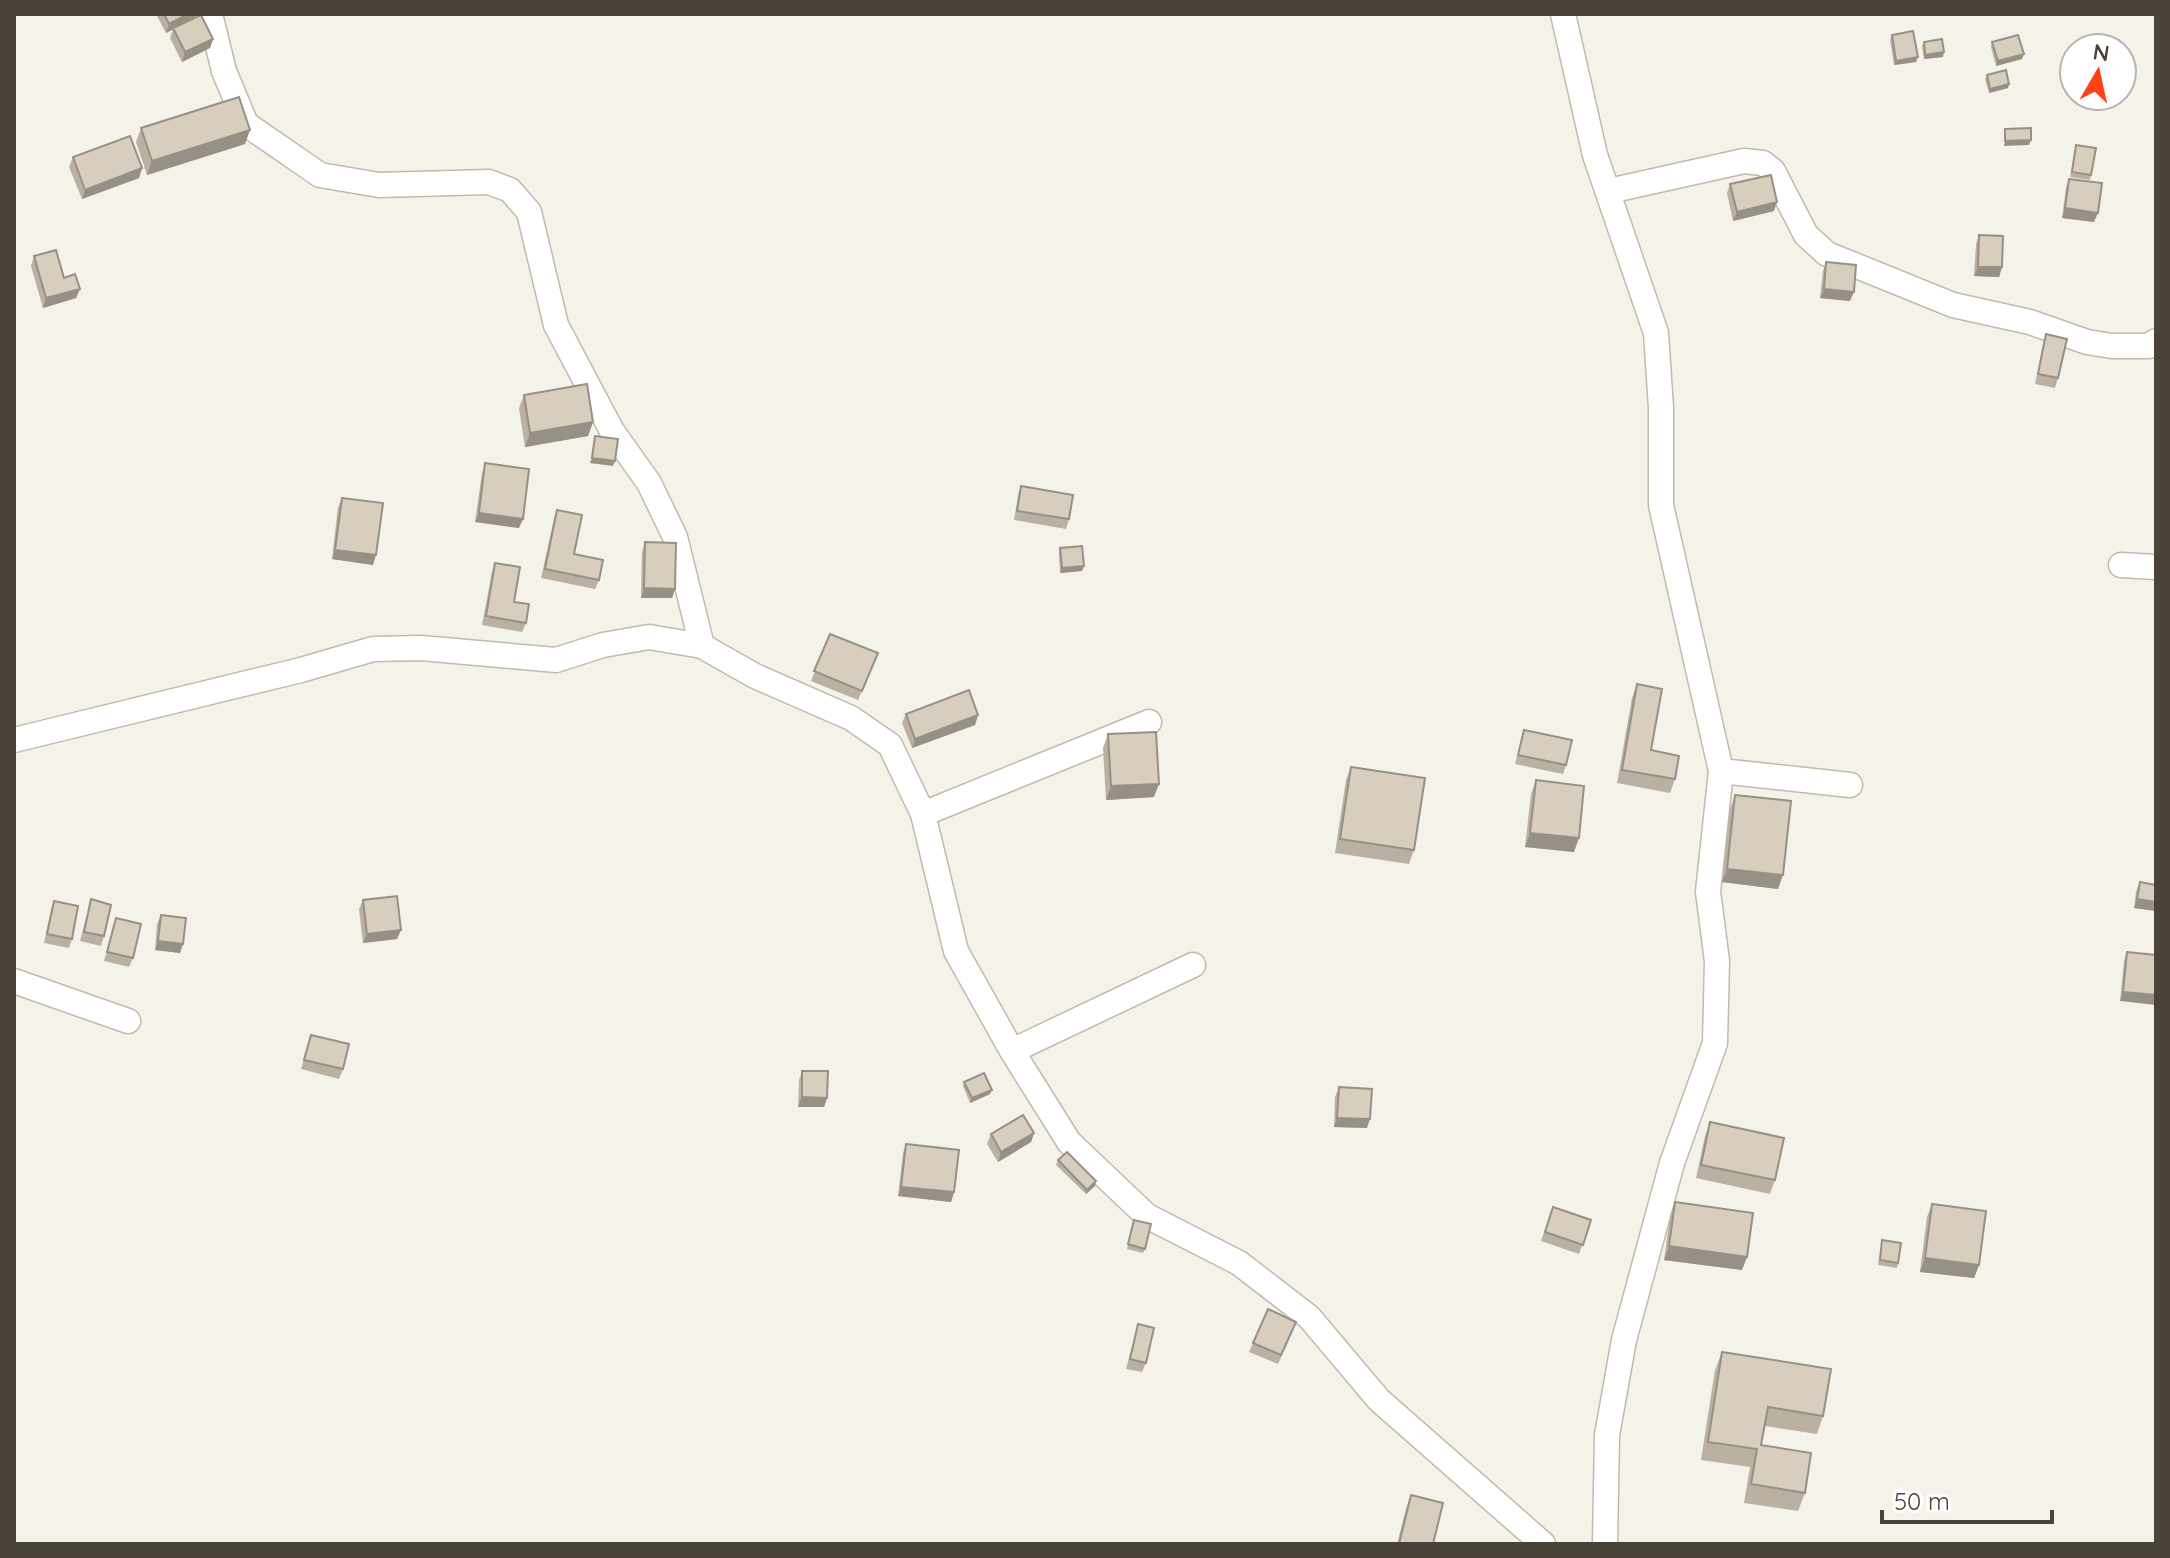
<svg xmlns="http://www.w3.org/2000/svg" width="2170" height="1558" font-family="Quicksand,sans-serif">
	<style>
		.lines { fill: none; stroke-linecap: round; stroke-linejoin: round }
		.street-casing { stroke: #c2baab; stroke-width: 27 }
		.street { stroke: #fff; stroke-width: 24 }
		.wall { fill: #bab1a3 }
		.shaded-wall { fill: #979085 }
		.building { fill: #d8cebe; stroke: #979085; stroke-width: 2 }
	</style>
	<rect width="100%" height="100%" fill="#f5f2e9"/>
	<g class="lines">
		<defs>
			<g id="street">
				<path d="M 210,14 L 224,71 L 246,124 L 320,175 L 379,185 L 489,182 L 510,190 L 529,212 L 556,325 L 612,431 L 649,483 L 675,537 L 702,646"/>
				<path d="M 1563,14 L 1595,155 L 1656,333 L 1661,408 L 1661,505 L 1721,771 L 1708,892 L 1717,961 L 1715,1043 L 1672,1163 L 1624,1340 L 1607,1435 L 1605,1544"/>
				<path d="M 1609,191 L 1744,161 L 1763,163 L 1773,171 L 1806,235 L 1827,254 L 1953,305 L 2030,322 L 2087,342 L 2112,346 L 2149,346 L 2156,341"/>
				<path d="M 2121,565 L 2156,567"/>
				<path d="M 14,740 L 301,670 L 373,649 L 421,648 L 556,660 L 603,645 L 649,637 L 702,646 L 755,676 L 851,718 L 890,745 L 923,814 L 956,951 L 1012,1051 L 1069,1142 L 1147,1216 L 1239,1263 L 1309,1317 L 1379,1400 L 1543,1544"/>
				<path d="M 1721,771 L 1850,785"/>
				<path d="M 923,814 L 1149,722"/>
				<path d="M 14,981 L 128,1021"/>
				<path d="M 1012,1051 L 1193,965"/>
			</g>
		</defs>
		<use href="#street" class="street-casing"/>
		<use href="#street" class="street"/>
	</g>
	<g class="wall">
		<path d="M 156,14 L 196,14 L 194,18 L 213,39 L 210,48 L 182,62 L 170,38 L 173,29 L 166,33 Z"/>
		<path d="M 1892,35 L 1916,62 L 1894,65 L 1890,40 Z"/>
		<path d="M 1924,42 L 1943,57 L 1924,59 L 1922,46 Z"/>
		<path d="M 1992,42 L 2022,59 L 1996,66 L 1991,47 Z"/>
		<path d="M 1987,75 L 2009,84 L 2008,88 L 1989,93 L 1985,79 Z"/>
		<path d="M 141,128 L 245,144 L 147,175 L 136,142 Z"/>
		<path d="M 2076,145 L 2091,175 L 2090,180 L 2070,177 Z"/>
		<path d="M 73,157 L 142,168 L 139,178 L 82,199 L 69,167 Z"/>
		<path d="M 2069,179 L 2094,222 L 2062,218 L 2066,188 Z"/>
		<path d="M 1730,184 L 1774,211 L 1733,221 L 1727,193 Z"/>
		<path d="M 1979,235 L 2002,267 L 1999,277 L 1974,276 L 1976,244 Z"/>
		<path d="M 34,256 L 80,289 L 76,298 L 43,308 L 31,266 Z"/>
		<path d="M 1826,262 L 1850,301 L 1820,298 L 1823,271 Z"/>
		<path d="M 2046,334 L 2058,378 L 2055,388 L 2035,384 L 2043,344 Z"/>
		<path d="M 524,395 L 593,422 L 588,436 L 525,447 L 519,408 Z"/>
		<path d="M 485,463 L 519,528 L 475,522 L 482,473 Z"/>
		<path d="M 1021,486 L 1069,519 L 1066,529 L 1014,520 L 1018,496 Z"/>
		<path d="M 342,498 L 373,565 L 332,559 L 338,507 Z"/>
		<path d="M 557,510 L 574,554 L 599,580 L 595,589 L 541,578 L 554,519 Z"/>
		<path d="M 645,542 L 675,589 L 672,598 L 641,598 L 642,552 Z"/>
		<path d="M 1060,548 L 1082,571 L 1060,573 L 1059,553 Z"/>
		<path d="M 495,563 L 526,623 L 522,632 L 482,625 L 492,572 Z"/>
		<path d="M 830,634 L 878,653 L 858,700 L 811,681 Z"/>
		<path d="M 1637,684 L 1651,750 L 1675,779 L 1670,793 L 1617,783 L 1632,698 Z"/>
		<path d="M 906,714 L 978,715 L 975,725 L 912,748 L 902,723 Z"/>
		<path d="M 1524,730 L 1566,765 L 1563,774 L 1515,764 Z"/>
		<path d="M 1108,734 L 1154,797 L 1106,800 L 1103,748 Z"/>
		<path d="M 1351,767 L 1414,850 L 1409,864 L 1335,853 L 1346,780 Z"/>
		<path d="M 1536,780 L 1574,852 L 1525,847 L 1531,794 Z"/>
		<path d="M 1735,795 L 1778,889 L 1722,882 L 1730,809 Z"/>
		<path d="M 2140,882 L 2156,885 L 2156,911 L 2134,908 L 2136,892 Z"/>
		<path d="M 91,899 L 104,936 L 101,946 L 80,941 Z"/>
		<path d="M 363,900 L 401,930 L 397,939 L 363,943 L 359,909 Z"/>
		<path d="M 54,901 L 72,939 L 69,948 L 44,943 L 51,910 Z"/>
		<path d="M 161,915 L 183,944 L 180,953 L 155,950 L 157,924 Z"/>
		<path d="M 116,918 L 133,958 L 129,967 L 104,961 Z"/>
		<path d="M 2127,952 L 2156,955 L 2120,1001 L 2124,961 Z"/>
		<path d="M 311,1035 L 343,1069 L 339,1079 L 301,1069 Z"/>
		<path d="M 802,1071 L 827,1098 L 824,1107 L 798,1107 L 799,1080 Z"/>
		<path d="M 964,1082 L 990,1094 L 970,1103 L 963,1086 Z"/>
		<path d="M 1339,1087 L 1367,1128 L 1334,1127 L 1335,1097 Z"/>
		<path d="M 1710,1122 L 1775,1180 L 1770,1194 L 1696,1178 L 1705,1136 Z"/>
		<path d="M 1034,1133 L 1031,1142 L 998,1162 L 987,1144 L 991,1134 Z"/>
		<path d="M 906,1144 L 954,1192 L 951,1202 L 898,1196 L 903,1153 Z"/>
		<path d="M 1058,1160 L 1095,1186 L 1086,1194 L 1056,1165 Z"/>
		<path d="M 1675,1202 L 1742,1270 L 1664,1260 L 1670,1216 Z"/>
		<path d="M 1932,1204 L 1979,1265 L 1974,1278 L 1920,1272 L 1927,1217 Z"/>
		<path d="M 1553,1207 L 1591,1220 L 1579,1254 L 1541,1241 Z"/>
		<path d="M 1133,1224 L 1145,1249 L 1143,1253 L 1127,1249 Z"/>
		<path d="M 1882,1240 L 1898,1263 L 1897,1268 L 1878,1265 Z"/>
		<path d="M 1138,1324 L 1146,1363 L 1142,1372 L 1126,1369 Z"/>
		<path d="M 1293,1331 L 1278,1364 L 1249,1352 L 1253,1343 Z"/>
		<path d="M 2156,1346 L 2156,1391 L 2154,1391 Z"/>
		<path d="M 1722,1352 L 1823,1416 L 1817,1434 L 1765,1426 L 1761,1445 L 1805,1493 L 1798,1511 L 1744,1503 L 1750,1467 L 1701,1460 L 1715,1370 Z"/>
		<path d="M 1411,1495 L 1433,1544 L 1397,1544 L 1406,1509 Z"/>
	</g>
	<g class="shaded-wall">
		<path d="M 188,14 L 196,14 L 194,19 L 166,33 L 169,24 Z"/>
		<path d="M 213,39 L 210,48 L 182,62 L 185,52 Z"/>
		<path d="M 1944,52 L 1943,57 L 1924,59 L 1925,55 Z"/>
		<path d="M 2024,54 L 2022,59 L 1996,66 L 1998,61 Z"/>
		<path d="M 1918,57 L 1916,62 L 1894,65 L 1896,61 Z"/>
		<path d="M 2009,84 L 2008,88 L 1989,93 L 1990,89 Z"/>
		<path d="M 250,130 L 245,144 L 147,175 L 152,161 Z"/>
		<path d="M 2031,140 L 2029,145 L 2004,146 L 2005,141 Z"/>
		<path d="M 142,168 L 139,178 L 82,199 L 85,190 Z"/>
		<path d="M 1777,202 L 1774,211 L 1733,221 L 1737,212 Z"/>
		<path d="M 2065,208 L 2098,213 L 2094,222 L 2062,218 Z"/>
		<path d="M 1978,267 L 2002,267 L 1999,277 L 1974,276 Z"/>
		<path d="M 80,289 L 76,298 L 43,308 L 46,298 Z"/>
		<path d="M 1824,289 L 1854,292 L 1850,301 L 1820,298 Z"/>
		<path d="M 593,422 L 588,436 L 525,447 L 530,433 Z"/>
		<path d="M 592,458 L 615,461 L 613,466 L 590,463 Z"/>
		<path d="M 479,513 L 523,519 L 519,528 L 475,522 Z"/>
		<path d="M 335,550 L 376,555 L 373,565 L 332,559 Z"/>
		<path d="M 1084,566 L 1082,571 L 1060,573 L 1062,568 Z"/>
		<path d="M 644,588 L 675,589 L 672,598 L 641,598 Z"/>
		<path d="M 978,715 L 975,725 L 912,748 L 915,739 Z"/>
		<path d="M 1159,784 L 1154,797 L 1106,800 L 1111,786 Z"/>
		<path d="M 1530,833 L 1579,838 L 1574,852 L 1525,847 Z"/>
		<path d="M 1727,869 L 1783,875 L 1778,889 L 1722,882 Z"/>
		<path d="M 2137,899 L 2156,902 L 2156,911 L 2134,908 Z"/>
		<path d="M 401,930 L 397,939 L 363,943 L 367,934 Z"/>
		<path d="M 158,941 L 183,944 L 180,953 L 155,950 Z"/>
		<path d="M 2123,992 L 2156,995 L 2156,1005 L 2120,1001 Z"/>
		<path d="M 992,1090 L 990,1094 L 970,1103 L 972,1098 Z"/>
		<path d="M 802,1097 L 827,1098 L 824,1107 L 798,1107 Z"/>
		<path d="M 1337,1118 L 1370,1119 L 1367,1128 L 1334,1127 Z"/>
		<path d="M 1034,1133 L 1031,1142 L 998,1162 L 1001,1152 Z"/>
		<path d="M 1096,1181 L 1095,1186 L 1086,1194 L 1087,1190 Z"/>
		<path d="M 901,1187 L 954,1192 L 951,1202 L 898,1196 Z"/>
		<path d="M 1669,1246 L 1747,1257 L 1742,1270 L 1664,1260 Z"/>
		<path d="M 1925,1258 L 1979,1265 L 1974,1278 L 1920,1272 Z"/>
	</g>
	<g class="building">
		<path d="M 164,14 L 188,14 L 169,24 Z"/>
		<path d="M 201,15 L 213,39 L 185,52 L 173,28 Z"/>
		<path d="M 1913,31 L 1918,57 L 1896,61 L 1892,35 Z"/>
		<path d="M 2018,35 L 2024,54 L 1998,61 L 1992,42 Z"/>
		<path d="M 1942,39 L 1944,52 L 1925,55 L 1924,42 Z"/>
		<path d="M 2006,70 L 2009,84 L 1990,89 L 1987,75 Z"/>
		<path d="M 239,97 L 250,130 L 152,161 L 141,128 Z"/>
		<path d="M 2031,128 L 2031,140 L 2005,141 L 2005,129 Z"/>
		<path d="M 130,136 L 142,168 L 85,190 L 73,157 Z"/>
		<path d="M 2076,145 L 2096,148 L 2091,175 L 2072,172 Z"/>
		<path d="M 1771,175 L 1777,202 L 1737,212 L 1730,184 Z"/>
		<path d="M 2069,179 L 2102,183 L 2098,213 L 2065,208 Z"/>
		<path d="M 1979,235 L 2003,236 L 2002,267 L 1978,267 Z"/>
		<path d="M 56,250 L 64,278 L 75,274 L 80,289 L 46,298 L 34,256 Z"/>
		<path d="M 1826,262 L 1856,265 L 1854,292 L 1824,289 Z"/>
		<path d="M 2046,334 L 2067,339 L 2058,378 L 2038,374 Z"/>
		<path d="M 587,384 L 593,422 L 530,433 L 524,395 Z"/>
		<path d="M 595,436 L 618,439 L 615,461 L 592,458 Z"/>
		<path d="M 485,463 L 529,469 L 523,519 L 479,513 Z"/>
		<path d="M 1021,486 L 1073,495 L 1069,519 L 1017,511 Z"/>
		<path d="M 342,498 L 383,503 L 376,555 L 335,550 Z"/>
		<path d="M 557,510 L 582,515 L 574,554 L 603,560 L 599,580 L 545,569 Z"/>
		<path d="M 645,542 L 676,543 L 675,589 L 644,588 Z"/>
		<path d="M 1082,546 L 1084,566 L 1062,568 L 1060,548 Z"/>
		<path d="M 495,563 L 520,567 L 514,602 L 529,604 L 526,623 L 486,616 Z"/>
		<path d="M 830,634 L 878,653 L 862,691 L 814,671 Z"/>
		<path d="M 1637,684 L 1662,689 L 1651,750 L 1679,756 L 1675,779 L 1622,770 Z"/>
		<path d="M 969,690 L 978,715 L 915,739 L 906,714 Z"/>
		<path d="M 1524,730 L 1572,740 L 1566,765 L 1518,755 Z"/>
		<path d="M 1156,732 L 1159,784 L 1111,786 L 1108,734 Z"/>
		<path d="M 1351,767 L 1425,778 L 1414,850 L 1340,839 Z"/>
		<path d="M 1536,780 L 1584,786 L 1579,838 L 1530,833 Z"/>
		<path d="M 1735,795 L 1791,801 L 1783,875 L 1727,869 Z"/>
		<path d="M 2140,882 L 2156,885 L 2156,902 L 2137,899 Z"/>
		<path d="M 397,896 L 401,930 L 367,934 L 363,900 Z"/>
		<path d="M 91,899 L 111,905 L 104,936 L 84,932 Z"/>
		<path d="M 54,901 L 78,906 L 72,939 L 47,934 Z"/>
		<path d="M 161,915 L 186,918 L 183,944 L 158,941 Z"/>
		<path d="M 116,918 L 141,924 L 133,958 L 107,952 Z"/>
		<path d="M 2127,952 L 2156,955 L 2156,995 L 2123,992 Z"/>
		<path d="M 311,1035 L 349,1044 L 343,1069 L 304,1060 Z"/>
		<path d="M 802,1071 L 828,1071 L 827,1098 L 802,1097 Z"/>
		<path d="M 984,1073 L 992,1090 L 972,1098 L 964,1082 Z"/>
		<path d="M 1339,1087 L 1372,1089 L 1370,1119 L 1337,1118 Z"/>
		<path d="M 1023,1115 L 1034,1133 L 1001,1152 L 991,1134 Z"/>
		<path d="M 1710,1122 L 1784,1138 L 1775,1180 L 1701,1165 Z"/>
		<path d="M 906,1144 L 959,1150 L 954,1192 L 901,1187 Z"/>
		<path d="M 1067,1152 L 1096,1181 L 1087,1190 L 1058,1160 Z"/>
		<path d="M 1675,1202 L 1753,1213 L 1747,1257 L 1669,1246 Z"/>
		<path d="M 1932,1204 L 1986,1211 L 1979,1265 L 1925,1258 Z"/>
		<path d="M 1553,1207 L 1591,1220 L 1583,1245 L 1545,1232 Z"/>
		<path d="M 1134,1220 L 1151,1224 L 1145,1249 L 1128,1244 Z"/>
		<path d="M 1882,1240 L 1901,1243 L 1898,1263 L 1880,1260 Z"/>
		<path d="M 1268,1309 L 1296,1322 L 1281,1355 L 1253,1343 Z"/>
		<path d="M 1138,1324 L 1154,1328 L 1146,1363 L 1130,1359 Z"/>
		<path d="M 1722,1352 L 1831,1369 L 1823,1416 L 1768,1407 L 1761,1445 L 1811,1453 L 1805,1493 L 1751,1484 L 1757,1449 L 1708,1442 Z"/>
		<path d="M 1411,1495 L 1443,1503 L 1433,1544 L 1399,1544 Z"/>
	</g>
	<rect width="2170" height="1558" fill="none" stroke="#4a4337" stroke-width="32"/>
	<g transform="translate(2098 72) rotate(9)"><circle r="38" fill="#ffffff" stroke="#b7b4af" stroke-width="2"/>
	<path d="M0-6L14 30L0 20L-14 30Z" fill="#ff4116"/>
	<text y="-12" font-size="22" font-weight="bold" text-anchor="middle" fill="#4a4337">N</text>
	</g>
	<path d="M1882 1510v12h170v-12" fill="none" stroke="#4a4337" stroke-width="4"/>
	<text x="1894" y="1510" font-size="24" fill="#4a4337" stroke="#ffffff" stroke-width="6" paint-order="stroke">50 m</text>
</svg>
